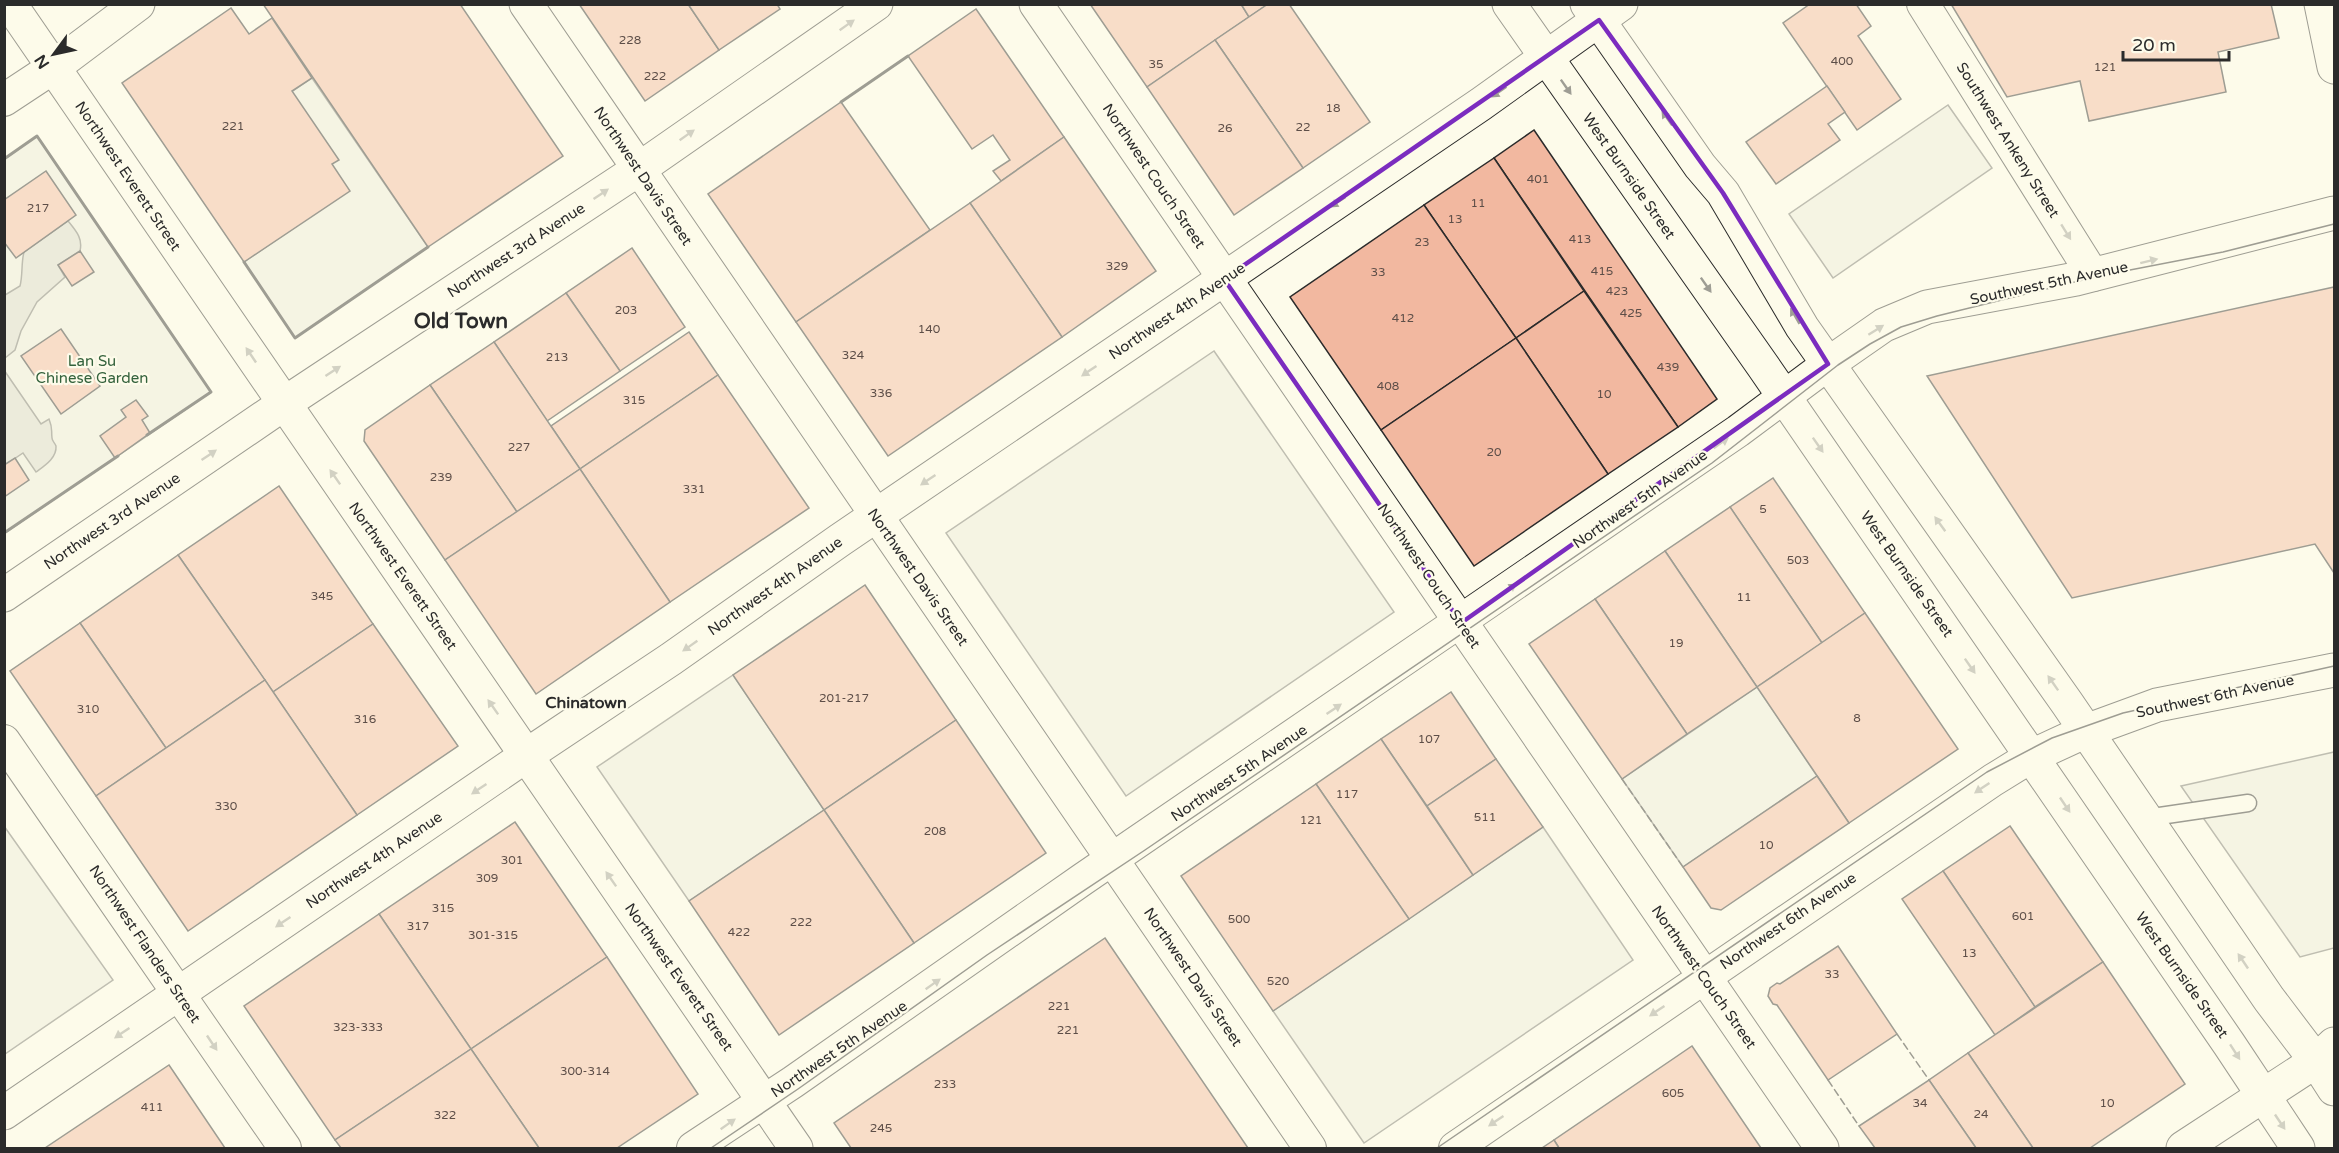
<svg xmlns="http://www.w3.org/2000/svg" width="2339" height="1153" font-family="'Varela Round',sans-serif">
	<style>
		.green { fill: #ecebdb; stroke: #74746e; stroke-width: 1.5 }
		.parking { fill: #eceadb; stroke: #74746e; stroke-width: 1.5 }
		.water { fill: #d8d7c9; stroke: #74746e; stroke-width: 1.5 }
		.building { fill: #f2b8a0; stroke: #2b2b2b; stroke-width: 1.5 }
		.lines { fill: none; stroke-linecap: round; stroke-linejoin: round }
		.lane-casing { stroke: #2b2b2b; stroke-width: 19 }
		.street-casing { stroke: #2b2b2b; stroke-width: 34 }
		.secondary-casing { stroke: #2b2b2b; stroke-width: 35 }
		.primary-casing { stroke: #2b2b2b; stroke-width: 35 }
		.lane { stroke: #fdfbea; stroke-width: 16 }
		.street { stroke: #fdfbea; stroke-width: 32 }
		.secondary { stroke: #fdfbea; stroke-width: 33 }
		.primary { stroke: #fdfbea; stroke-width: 33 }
		.tram { stroke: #2b2b2b; stroke-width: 1.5 }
		.fence { stroke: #2b2b2b; stroke-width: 1.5; stroke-dasharray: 8 3; stroke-linecap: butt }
		.wall { stroke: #2b2b2b; stroke-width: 3 }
		.oneway { fill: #9e9d94 }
		.marked { fill: none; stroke: #7b2cbf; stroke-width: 4.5; stroke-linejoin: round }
		.labels { text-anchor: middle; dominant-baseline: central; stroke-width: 4.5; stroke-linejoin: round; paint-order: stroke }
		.number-label { font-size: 12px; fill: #5d4e48 }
		.street-label { font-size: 15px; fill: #2b2b2b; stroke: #fdfbea }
		.park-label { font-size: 15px; fill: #34623c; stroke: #fdfbea }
		.neighbourhood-label { font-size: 16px; font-weight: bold; fill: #2b2b2b; stroke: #fdfbea }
		.district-label { font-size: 21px; font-weight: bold; fill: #2b2b2b; stroke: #fdfbea }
	</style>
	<rect width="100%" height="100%" fill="#fdfbea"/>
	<path class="green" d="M 37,136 L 211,392 L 5,533 L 5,159 Z"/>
	<g class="parking">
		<path d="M 312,78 L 428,247 L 295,338 L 244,262 L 298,225 L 234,131 Z"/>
		<path d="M 1948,105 L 1992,168 L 1833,278 L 1789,214 Z"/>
		<path d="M 1214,351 L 1394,612 L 1126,796 L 946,533 Z"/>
		<path d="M 733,675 L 824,810 L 689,901 L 597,767 Z"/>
		<path d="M 1757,687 L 1817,776 L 1683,867 L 1622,779 Z"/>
		<path d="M 2334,752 L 2334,948 L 2300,957 L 2181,786 Z"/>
		<path d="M 4,826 L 113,980 L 5,1054 L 4,1054 Z"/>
		<path d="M 1543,827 L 1633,960 L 1364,1143 L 1273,1011 Z"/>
	</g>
	<g class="water">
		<path d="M 68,221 C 76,231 83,238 80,251 L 58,265 L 65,277 L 37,302 L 21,331 L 15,350 L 5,358 L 5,295 L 20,286 C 23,274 21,263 24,252 Z"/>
		<path d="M 4,370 L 41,424 L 49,419 C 53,429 51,429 52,438 C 52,441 55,443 56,446 C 57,458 44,466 36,472 L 23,453 L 5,465 Z"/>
	</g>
	<g class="building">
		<path d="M 263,4 L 460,4 L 563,156 L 428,247 Z"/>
		<path d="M 579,4 L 688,4 L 719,50 L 645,101 Z"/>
		<path d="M 688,4 L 777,4 L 780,9 L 719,50 Z"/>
		<path d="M 1090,4 L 1241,4 L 1249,17 L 1147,87 Z"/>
		<path d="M 1241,4 L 1268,4 L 1249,17 Z"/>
		<path d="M 1268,4 L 1289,4 L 1370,122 L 1303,168 L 1215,40 Z"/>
		<path d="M 1810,4 L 1856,4 L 1871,26 L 1858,36 L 1901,99 L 1857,130 L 1783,23 Z"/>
		<path d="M 1951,4 L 2271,4 L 2279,38 L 2218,52 L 2226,92 L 2089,121 L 2080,81 L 2007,97 Z"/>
		<path d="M 231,8 L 249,34 L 272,18 L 312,78 L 292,91 L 339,160 L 332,164 L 350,191 L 244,262 L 122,83 Z"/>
		<path d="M 976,9 L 1064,137 L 1001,181 L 993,171 L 1010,160 L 993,135 L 972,149 L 908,56 Z"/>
		<path d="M 1215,40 L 1303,168 L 1234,215 L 1147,87 Z"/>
		<path d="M 1827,86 L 1845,112 L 1828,124 L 1840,140 L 1776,184 L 1746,142 Z"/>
		<path d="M 841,102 L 930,230 L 796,322 L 708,194 Z"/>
		<path d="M 1534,130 L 1717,399 L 1678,427 L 1494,158 Z"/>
		<path d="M 1064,137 L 1156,271 L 1062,337 L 970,203 Z"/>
		<path d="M 1494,158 L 1584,291 L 1516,338 L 1424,205 Z"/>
		<path d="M 46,171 L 76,215 L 16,258 L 4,242 L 4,200 Z"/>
		<path d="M 970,203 L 1062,337 L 888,456 L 796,322 Z"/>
		<path d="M 1424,205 L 1516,338 L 1381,430 L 1290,297 Z"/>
		<path d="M 632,248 L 685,327 L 620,371 L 566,293 Z"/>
		<path d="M 80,251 L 94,272 L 72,286 L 58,265 Z"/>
		<path d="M 2334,287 L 2334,573 L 2315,544 L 2072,598 L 1927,376 Z"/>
		<path d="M 1584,291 L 1678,427 L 1608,474 L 1516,338 Z"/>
		<path d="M 566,293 L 620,371 L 547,421 L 494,342 Z"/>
		<path d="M 61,329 L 100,386 L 61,414 L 21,356 Z"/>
		<path d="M 689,332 L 718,375 L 580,469 L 551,426 Z"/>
		<path d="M 1516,338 L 1608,474 L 1474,566 L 1381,430 Z"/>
		<path d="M 494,342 L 580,469 L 517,512 L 430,385 Z"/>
		<path d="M 718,375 L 809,508 L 670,602 L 580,469 Z"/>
		<path d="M 430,385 L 517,512 L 445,560 L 364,441 L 365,430 Z"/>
		<path d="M 136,400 L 148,416 L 142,420 L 150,433 L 115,458 L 100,436 L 126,417 L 121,410 Z"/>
		<path d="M 15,458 L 29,480 L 4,497 L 4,465 Z"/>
		<path d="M 580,469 L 670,602 L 536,694 L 445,560 Z"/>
		<path d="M 1773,478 L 1865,613 L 1822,643 L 1730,507 Z"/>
		<path d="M 279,486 L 373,624 L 273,692 L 178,555 Z"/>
		<path d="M 1730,507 L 1822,643 L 1757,687 L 1665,551 Z"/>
		<path d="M 1665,551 L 1757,687 L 1687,734 L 1595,599 Z"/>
		<path d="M 178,555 L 265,680 L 166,748 L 80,623 Z"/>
		<path d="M 865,585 L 956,720 L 824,810 L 733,675 Z"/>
		<path d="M 1595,599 L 1687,734 L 1622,779 L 1529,644 Z"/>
		<path d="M 1865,613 L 1958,749 L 1849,823 L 1757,687 Z"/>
		<path d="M 80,623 L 166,748 L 96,796 L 10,671 Z"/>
		<path d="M 373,624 L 458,746 L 357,815 L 273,692 Z"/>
		<path d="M 265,680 L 357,815 L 188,931 L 96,796 Z"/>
		<path d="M 1451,692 L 1496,759 L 1427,806 L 1381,739 Z"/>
		<path d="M 956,720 L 1046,853 L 914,943 L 824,810 Z"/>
		<path d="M 1381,739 L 1473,875 L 1409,919 L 1316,784 Z"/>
		<path d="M 1496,759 L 1543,827 L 1473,875 L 1427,806 Z"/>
		<path d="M 1817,776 L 1849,823 L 1721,910 L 1711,908 L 1683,867 Z"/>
		<path d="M 1316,784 L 1409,919 L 1273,1011 L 1181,876 Z"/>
		<path d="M 824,810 L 914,943 L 779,1035 L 689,901 Z"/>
		<path d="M 515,822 L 607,957 L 471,1049 L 379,914 Z"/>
		<path d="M 2010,826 L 2103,962 L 2035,1007 L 1943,871 Z"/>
		<path d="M 1943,871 L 2035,1007 L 1995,1035 L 1902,899 Z"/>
		<path d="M 379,914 L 471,1049 L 335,1140 L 244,1006 Z"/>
		<path d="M 1105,938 L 1248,1148 L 851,1148 L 834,1123 Z"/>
		<path d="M 1838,946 L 1897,1034 L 1828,1080 L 1777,1005 L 1773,1004 L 1768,996 L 1770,988 L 1777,983 L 1780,984 Z"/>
		<path d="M 607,957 L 698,1094 L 617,1148 L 539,1148 L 471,1049 Z"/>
		<path d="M 2103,962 L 2185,1084 L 2090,1148 L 2033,1148 L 1968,1053 Z"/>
		<path d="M 1692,1046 L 1761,1148 L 1559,1148 L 1554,1140 Z"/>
		<path d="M 471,1049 L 539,1148 L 341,1148 L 335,1140 Z"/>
		<path d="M 1968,1053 L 2033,1148 L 1976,1148 L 1929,1080 Z"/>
		<path d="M 169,1065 L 225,1148 L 45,1148 Z"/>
		<path d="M 1929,1080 L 1976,1148 L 1875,1148 L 1859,1126 Z"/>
		<path d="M 1554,1140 L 1559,1148 L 1542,1148 Z"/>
	</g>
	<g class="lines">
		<defs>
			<path id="lane" d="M 2146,818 L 2248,803"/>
			<g id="street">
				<path d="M 1923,4 L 2093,275"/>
				<path d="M 4,100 L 54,67"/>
				<path d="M 639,169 L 1310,1148"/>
				<path d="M 4,741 L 285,1148"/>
				<path d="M 693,1148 L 793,1082 L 1083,879 L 1738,431 L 1828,364"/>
				<path d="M 1455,1148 L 1993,780 L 2032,756"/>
			</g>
			<g id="secondary">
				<path d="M 10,4 L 796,1148"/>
				<path d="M 526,4 L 639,169"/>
				<path d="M 1036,4 L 1822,1148"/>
				<path d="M 2321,4 L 2334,67"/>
				<path d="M 54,67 L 138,4"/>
				<path d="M 1828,364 L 1884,325 L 1927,307 L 2076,279 L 2334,213"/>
				<path d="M 4,595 L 285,403 L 639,169 L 876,4"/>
				<path d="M 2032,756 L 2086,731 L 2157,705 L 2334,670"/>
				<path d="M 4,1113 L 527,755 L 671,659 L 840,540 L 1481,104 L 1621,4"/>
				<path d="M 2183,1148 L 2316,1061 L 2334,1044"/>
			</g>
			<g id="primary">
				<path d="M 1509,4 L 1763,366 L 2229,1044 L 2298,1148"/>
				<path d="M 1587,4 L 1700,166 L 1723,193 L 1802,327 L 2067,703 L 2269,999 L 2316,1061 L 2334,1089"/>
			</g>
		</defs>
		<use href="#lane" class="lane-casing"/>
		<use href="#street" class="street-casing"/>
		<use href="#secondary" class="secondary-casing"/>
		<use href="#primary" class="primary-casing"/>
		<use href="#lane" class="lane"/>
		<use href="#street" class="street"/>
		<use href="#secondary" class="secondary"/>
		<use href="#primary" class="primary"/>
		<g class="tram">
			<path d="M 711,1148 L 798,1089 L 987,955 L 1145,850 L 1712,463 L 1838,365 L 1870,344 L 1901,327 L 1937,316 L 2099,276 L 2223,252 L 2334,224"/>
			<path d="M 1437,1148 L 1987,772 L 2052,738 L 2123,713 L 2334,666"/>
		</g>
		<g class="fence">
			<path d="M 1622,779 L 1683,867"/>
			<path d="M 1897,1034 L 1929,1080"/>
			<path d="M 1828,1080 L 1859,1126"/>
		</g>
		<g class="wall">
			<path d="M 841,102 L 908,56"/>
			<path d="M 4,159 L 37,136 L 211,392 L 147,435"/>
			<path d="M 244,262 L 295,338 L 428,247"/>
			<path d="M 4,533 L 118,456"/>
		</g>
	</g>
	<defs><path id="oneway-solid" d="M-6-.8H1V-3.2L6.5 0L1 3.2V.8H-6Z" transform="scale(1.5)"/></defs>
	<g class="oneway">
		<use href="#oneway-solid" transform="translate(847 25) rotate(-35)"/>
		<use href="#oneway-solid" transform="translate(1566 87) rotate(55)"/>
		<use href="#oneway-solid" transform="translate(1499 92) rotate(145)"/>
		<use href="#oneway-solid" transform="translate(1667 118) rotate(-125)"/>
		<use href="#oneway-solid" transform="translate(687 135) rotate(-35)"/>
		<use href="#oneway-solid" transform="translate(601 194) rotate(-34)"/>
		<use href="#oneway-solid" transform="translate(1338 202) rotate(146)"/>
		<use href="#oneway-solid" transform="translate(2066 232) rotate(58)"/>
		<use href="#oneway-solid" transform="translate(2149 261) rotate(-14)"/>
		<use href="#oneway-solid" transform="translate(1706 285) rotate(55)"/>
		<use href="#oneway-solid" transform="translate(1795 316) rotate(-120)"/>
		<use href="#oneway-solid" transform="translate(1876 330) rotate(-32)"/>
		<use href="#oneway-solid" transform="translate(251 355) rotate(-124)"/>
		<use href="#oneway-solid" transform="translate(333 371) rotate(-33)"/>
		<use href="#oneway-solid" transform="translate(1089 371) rotate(146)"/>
		<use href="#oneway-solid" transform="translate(1721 443) rotate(-35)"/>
		<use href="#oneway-solid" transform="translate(1818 445) rotate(55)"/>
		<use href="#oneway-solid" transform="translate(209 455) rotate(-34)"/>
		<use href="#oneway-solid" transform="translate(335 477) rotate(-125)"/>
		<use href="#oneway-solid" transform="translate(928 480) rotate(146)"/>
		<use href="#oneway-solid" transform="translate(1940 524) rotate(-126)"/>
		<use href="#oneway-solid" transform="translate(1509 589) rotate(-35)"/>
		<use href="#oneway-solid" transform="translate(690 646) rotate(145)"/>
		<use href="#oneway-solid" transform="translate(1970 666) rotate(55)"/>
		<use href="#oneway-solid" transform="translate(2053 683) rotate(-125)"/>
		<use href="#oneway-solid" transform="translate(493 707) rotate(-125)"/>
		<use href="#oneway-solid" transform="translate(1334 709) rotate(-34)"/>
		<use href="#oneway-solid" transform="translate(1982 788) rotate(146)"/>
		<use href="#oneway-solid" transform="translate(479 789) rotate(146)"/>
		<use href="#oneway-solid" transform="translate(2065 805) rotate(56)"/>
		<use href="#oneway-solid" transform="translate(611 879) rotate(-125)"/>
		<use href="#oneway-solid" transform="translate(283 922) rotate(146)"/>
		<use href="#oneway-solid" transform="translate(2243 961) rotate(-124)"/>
		<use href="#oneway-solid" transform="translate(933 984) rotate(-35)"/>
		<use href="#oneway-solid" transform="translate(1657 1011) rotate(146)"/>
		<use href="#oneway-solid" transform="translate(122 1033) rotate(146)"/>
		<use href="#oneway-solid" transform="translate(212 1043) rotate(56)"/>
		<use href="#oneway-solid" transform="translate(2235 1052) rotate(57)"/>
		<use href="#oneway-solid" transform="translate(1496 1121) rotate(146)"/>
		<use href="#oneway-solid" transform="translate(2280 1122) rotate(56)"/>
		<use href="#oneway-solid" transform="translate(728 1124) rotate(-35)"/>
	</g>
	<path d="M0 0H2339V1153H0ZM 1599,20 L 1723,193 L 1828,364 L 1461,623 L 1224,279 Z" fill="#fdfbea" fill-opacity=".55" fill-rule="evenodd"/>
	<path class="marked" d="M 1599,20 L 1723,193 L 1828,364 L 1461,623 L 1224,279 Z"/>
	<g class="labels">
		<g class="number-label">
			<text x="630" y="40">228</text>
			<text x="1842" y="61">400</text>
			<text x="1156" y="64">35</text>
			<text x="2105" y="67">121</text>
			<text x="655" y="76">222</text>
			<text x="1333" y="108">18</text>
			<text x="233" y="126">221</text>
			<text x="1303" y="127">22</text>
			<text x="1225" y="128">26</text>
			<text x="1538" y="179">401</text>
			<text x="1478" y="203">11</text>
			<text x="38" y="208">217</text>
			<text x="1455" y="219">13</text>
			<text x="1580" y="239">413</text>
			<text x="1422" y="242">23</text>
			<text x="1117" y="266">329</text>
			<text x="1602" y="271">415</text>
			<text x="1378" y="272">33</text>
			<text x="1617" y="291">423</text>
			<text x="626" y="310">203</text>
			<text x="1631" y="313">425</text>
			<text x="1403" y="318">412</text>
			<text x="929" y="329">140</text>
			<text x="853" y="355">324</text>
			<text x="557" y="357">213</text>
			<text x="1668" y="367">439</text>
			<text x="1388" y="386">408</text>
			<text x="881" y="393">336</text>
			<text x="1604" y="394">10</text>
			<text x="634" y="400">315</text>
			<text x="519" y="447">227</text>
			<text x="1494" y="452">20</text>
			<text x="441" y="477">239</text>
			<text x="694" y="489">331</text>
			<text x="1763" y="509">5</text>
			<text x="1798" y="560">503</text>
			<text x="322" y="596">345</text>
			<text x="1744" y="597">11</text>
			<text x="1676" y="643">19</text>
			<text x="844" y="698">201-217</text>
			<text x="88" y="709">310</text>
			<text x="1857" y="718">8</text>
			<text x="365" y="719">316</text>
			<text x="1429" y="739">107</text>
			<text x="1347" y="794">117</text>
			<text x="226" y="806">330</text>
			<text x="1485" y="817">511</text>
			<text x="1311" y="820">121</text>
			<text x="935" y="831">208</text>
			<text x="1766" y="845">10</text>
			<text x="512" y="860">301</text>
			<text x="487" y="878">309</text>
			<text x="443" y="908">315</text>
			<text x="2023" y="916">601</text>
			<text x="1239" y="919">500</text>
			<text x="801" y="922">222</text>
			<text x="418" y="926">317</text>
			<text x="739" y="932">422</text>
			<text x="493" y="935">301-315</text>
			<text x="1969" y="953">13</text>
			<text x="1832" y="974">33</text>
			<text x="1278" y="981">520</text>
			<text x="1059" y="1006">221</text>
			<text x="358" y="1027">323-333</text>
			<text x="1068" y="1030">221</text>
			<text x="585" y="1071">300-314</text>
			<text x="945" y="1084">233</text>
			<text x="1673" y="1093">605</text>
			<text x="1920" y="1103">34</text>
			<text x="2107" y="1103">10</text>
			<text x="152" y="1107">411</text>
			<text x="1981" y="1114">24</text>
			<text x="445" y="1115">322</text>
			<text x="881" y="1128">245</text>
		</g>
		<g class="street-label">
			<text transform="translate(2008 140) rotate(58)">Southwest Ankeny Street</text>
			<text transform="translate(128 176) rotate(56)">Northwest Everett Street</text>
			<text transform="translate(643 176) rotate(56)">Northwest Davis Street</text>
			<text transform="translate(1154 176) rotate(56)">Northwest Couch Street</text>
			<text transform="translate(1629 176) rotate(55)">West Burnside Street</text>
			<text transform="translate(516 250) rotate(-33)">Northwest 3rd Avenue</text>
			<text transform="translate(2049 283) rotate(-12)">Southwest 5th Avenue</text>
			<text transform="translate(1177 311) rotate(-34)">Northwest 4th Avenue</text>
			<text transform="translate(1640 499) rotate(-35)">Northwest 5th Avenue</text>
			<text transform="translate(112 521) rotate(-34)">Northwest 3rd Avenue</text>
			<text transform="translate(1907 574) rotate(55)">West Burnside Street</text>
			<text transform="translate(403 576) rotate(55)">Northwest Everett Street</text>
			<text transform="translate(1429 576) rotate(56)">Northwest Couch Street</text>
			<text transform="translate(918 577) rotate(55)">Northwest Davis Street</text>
			<text transform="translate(775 586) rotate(-35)">Northwest 4th Avenue</text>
			<text transform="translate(2215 696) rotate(-12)">Southwest 6th Avenue</text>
			<text transform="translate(1239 773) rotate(-34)">Northwest 5th Avenue</text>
			<text transform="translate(374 860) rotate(-34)">Northwest 4th Avenue</text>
			<text transform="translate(1788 921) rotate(-34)">Northwest 6th Avenue</text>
			<text transform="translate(145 944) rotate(56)">Northwest Flanders Street</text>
			<text transform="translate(2182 975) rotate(55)">West Burnside Street</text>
			<text transform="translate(679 977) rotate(55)">Northwest Everett Street</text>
			<text transform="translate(1193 977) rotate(56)">Northwest Davis Street</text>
			<text transform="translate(1704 977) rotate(55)">Northwest Couch Street</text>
			<text transform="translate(839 1049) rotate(-34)">Northwest 5th Avenue</text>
		</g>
		<g class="park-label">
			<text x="92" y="361">Lan Su<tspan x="92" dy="17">Chinese Garden</tspan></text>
		</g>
		<g class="neighbourhood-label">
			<text x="586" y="703">Chinatown</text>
		</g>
		<g class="district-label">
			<text x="461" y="321">Old Town</text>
		</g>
	</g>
	<rect width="2339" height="1153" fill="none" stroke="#2b2b2b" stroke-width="12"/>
	<g transform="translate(54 54) rotate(237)" stroke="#fdfbea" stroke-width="4.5" paint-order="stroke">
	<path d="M0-4.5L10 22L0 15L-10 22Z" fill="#2b2b2b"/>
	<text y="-9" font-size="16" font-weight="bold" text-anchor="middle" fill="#2b2b2b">N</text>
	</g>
	<path d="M2123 51v9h106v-9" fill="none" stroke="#2b2b2b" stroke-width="3"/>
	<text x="2132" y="51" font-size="18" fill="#2b2b2b" stroke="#fdfbea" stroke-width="4.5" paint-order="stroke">20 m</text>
</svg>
